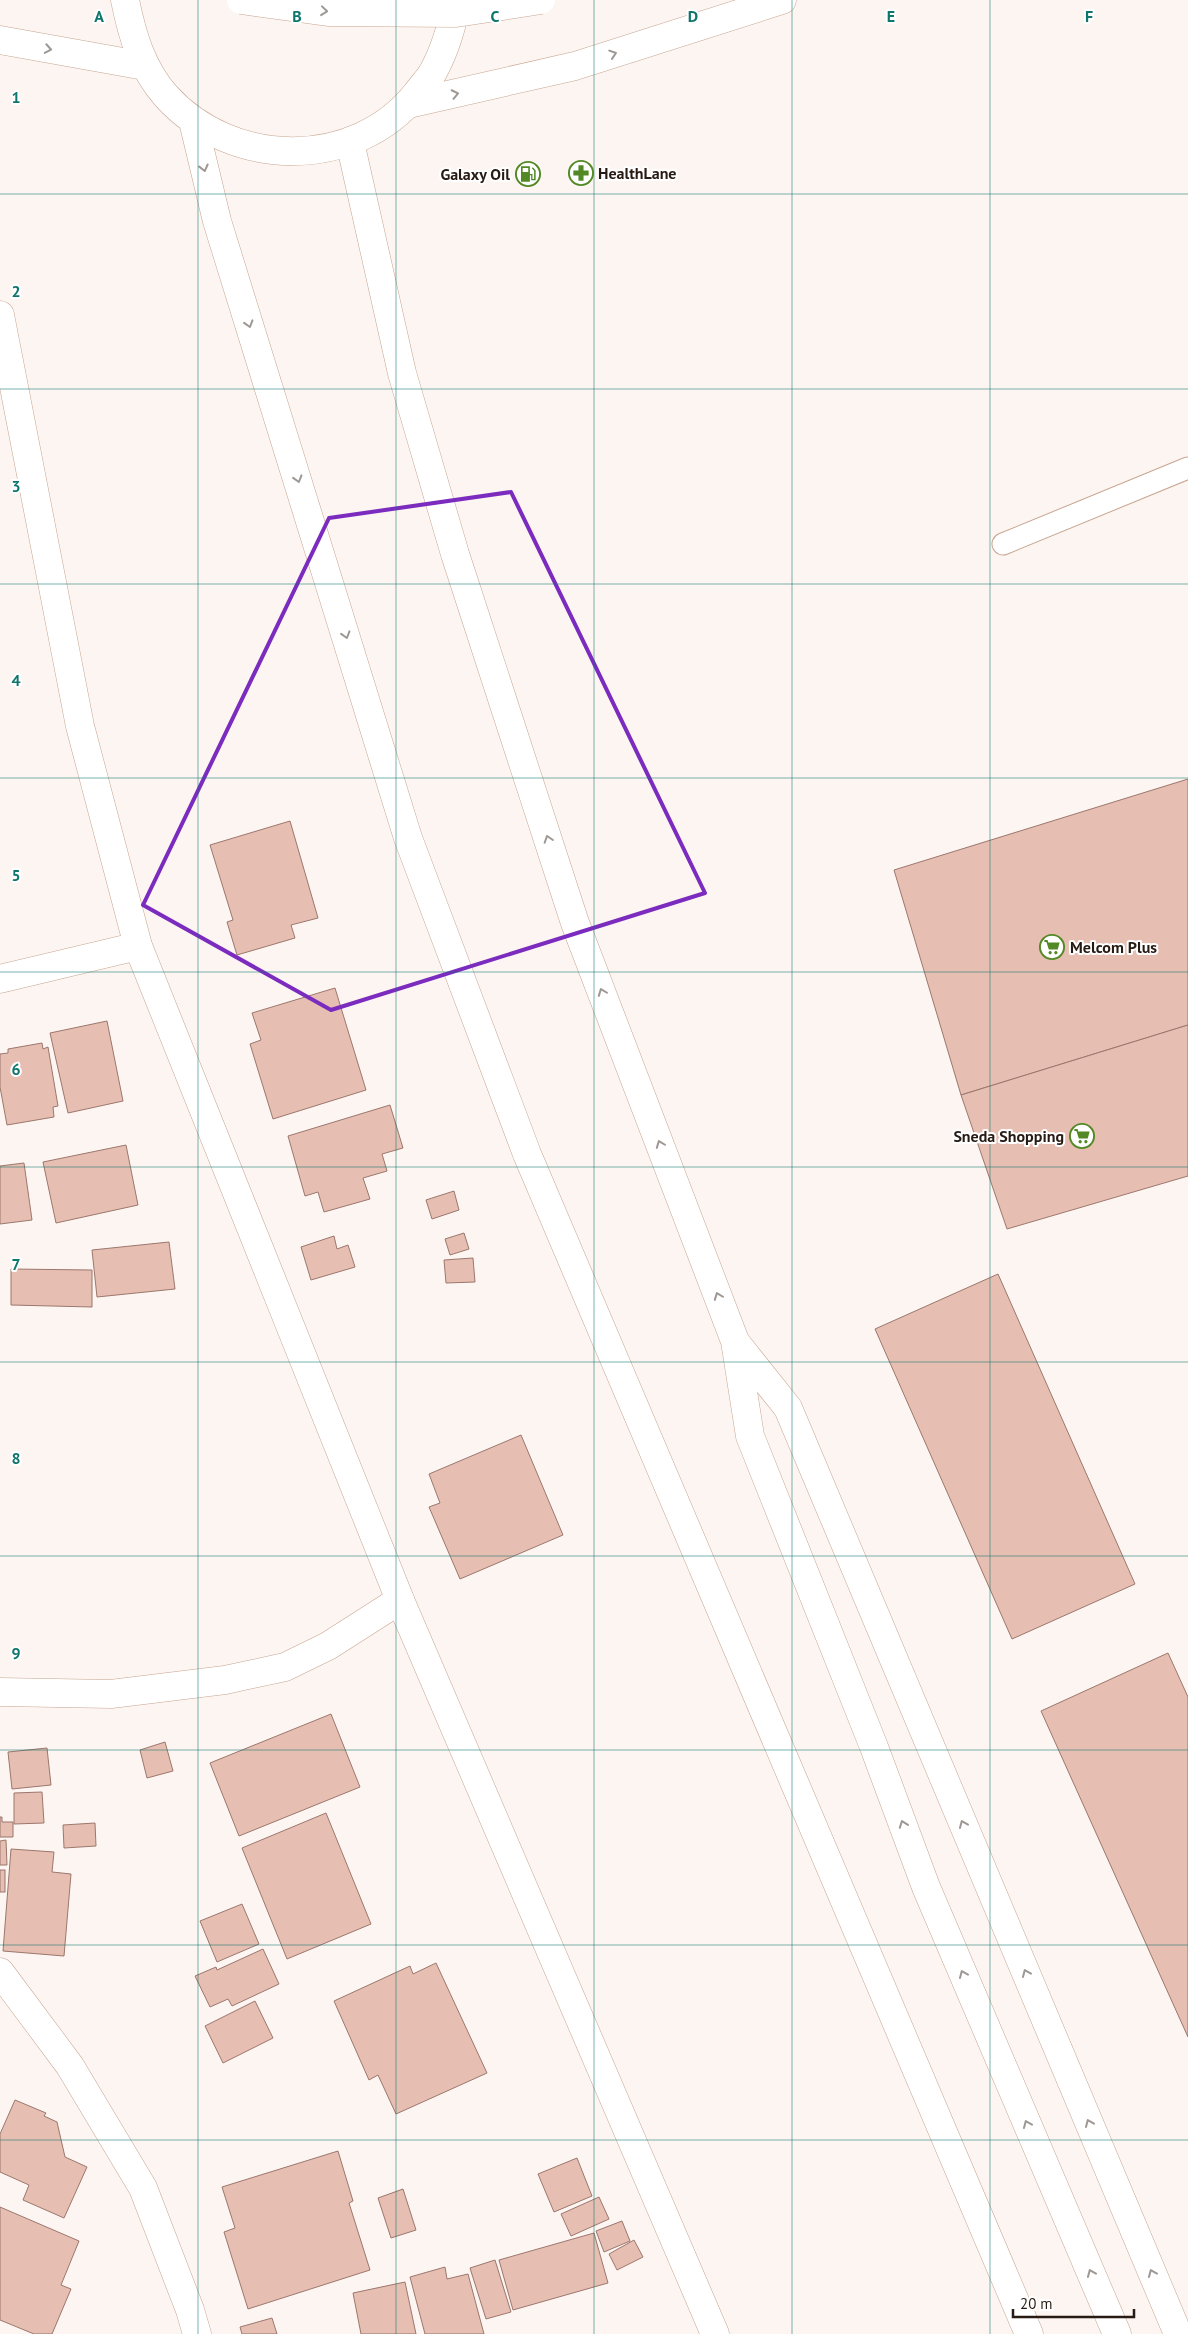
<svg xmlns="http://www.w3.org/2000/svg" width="1188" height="2334" font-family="'PT Sans',sans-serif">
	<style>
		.building { fill: #e6beb2; stroke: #9c776d }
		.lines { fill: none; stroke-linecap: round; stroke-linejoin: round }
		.service-casing { stroke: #c7a591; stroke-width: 23 }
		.minor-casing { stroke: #c7a591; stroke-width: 29 }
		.tertiary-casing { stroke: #c7a591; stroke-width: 29 }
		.service { stroke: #fff; stroke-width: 21 }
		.minor { stroke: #fff; stroke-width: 28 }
		.tertiary { stroke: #fff; stroke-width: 28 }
		.secondary-bridge-casing { stroke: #c7a591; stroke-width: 29; stroke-linecap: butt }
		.secondary-bridge { stroke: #fff; stroke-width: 28 }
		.oneway { stroke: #9e9895 }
		.marked { fill: none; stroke: #7b2cbf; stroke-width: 4; stroke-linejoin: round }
		.grid { fill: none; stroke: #0f766e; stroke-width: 1; stroke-opacity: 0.55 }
		.labels { text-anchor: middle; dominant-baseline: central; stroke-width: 4; stroke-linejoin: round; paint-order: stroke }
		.poi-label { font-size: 16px; font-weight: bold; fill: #271b13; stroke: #fff; text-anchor: start }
		.grid-label { font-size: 16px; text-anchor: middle; font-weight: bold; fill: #0f766e; stroke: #fff; stroke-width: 4; stroke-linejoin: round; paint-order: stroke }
	</style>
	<rect width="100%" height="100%" fill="#fdf5f1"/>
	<g class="building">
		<path d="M 1188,779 L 1188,1025 L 961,1095 L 894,870 Z"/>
		<path d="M 290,821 L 318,918 L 291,925 L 295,938 L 237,955 L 227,922 L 233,920 L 210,845 Z"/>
		<path d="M 335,988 L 366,1090 L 273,1119 L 250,1044 L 261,1040 L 252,1013 Z"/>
		<path d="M 107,1021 L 123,1101 L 68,1113 L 50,1033 Z"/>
		<path d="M 1188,1025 L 1188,1176 L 1007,1229 L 961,1095 Z"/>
		<path d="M 42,1043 L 43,1049 L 48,1047 L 58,1106 L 53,1107 L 54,1117 L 7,1125 L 0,1087 L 0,1054 L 8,1053 L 8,1049 Z"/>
		<path d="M 390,1105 L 403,1148 L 382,1154 L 387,1171 L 363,1178 L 370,1199 L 324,1212 L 318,1192 L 305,1196 L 288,1136 Z"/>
		<path d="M 126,1145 L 138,1205 L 56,1223 L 43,1162 Z"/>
		<path d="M 24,1163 L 32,1220 L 0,1224 L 0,1166 Z"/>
		<path d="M 454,1191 L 459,1210 L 432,1219 L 426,1200 Z"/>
		<path d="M 464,1233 L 469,1249 L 450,1255 L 445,1239 Z"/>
		<path d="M 334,1236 L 337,1249 L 348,1245 L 355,1267 L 311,1280 L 301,1247 Z"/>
		<path d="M 169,1242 L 175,1289 L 97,1297 L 92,1250 Z"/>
		<path d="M 473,1258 L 475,1282 L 446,1283 L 444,1260 Z"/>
		<path d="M 11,1269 L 92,1270 L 92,1307 L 11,1305 Z"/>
		<path d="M 998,1274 L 1135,1584 L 1012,1639 L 875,1329 Z"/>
		<path d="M 521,1435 L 563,1535 L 460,1579 L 429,1507 L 440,1503 L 429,1474 Z"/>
		<path d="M 1168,1653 L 1188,1697 L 1188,2037 L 1041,1711 Z"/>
		<path d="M 331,1714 L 360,1787 L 239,1836 L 210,1763 Z"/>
		<path d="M 165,1742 L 173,1771 L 147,1778 L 140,1750 Z"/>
		<path d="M 47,1748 L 51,1785 L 12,1789 L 8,1752 Z"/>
		<path d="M 42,1792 L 44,1823 L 14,1824 L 14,1793 Z"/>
		<path d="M 326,1813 L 371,1924 L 287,1959 L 242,1848 Z"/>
		<path d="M 0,1817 L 2,1817 L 2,1822 L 13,1822 L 13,1837 L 0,1837 Z"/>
		<path d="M 95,1823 L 96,1846 L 64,1848 L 63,1825 Z"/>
		<path d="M 6,1840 L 7,1865 L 0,1865 L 0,1841 Z"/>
		<path d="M 11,1849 L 54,1852 L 52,1872 L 71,1874 L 64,1956 L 3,1951 Z"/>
		<rect x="0" y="1870" width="5" height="22"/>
		<path d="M 242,1904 L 259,1944 L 217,1962 L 200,1921 Z"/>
		<path d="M 263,1949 L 279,1984 L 232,2006 L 228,1999 L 210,2007 L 195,1976 L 216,1967 L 217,1970 Z"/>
		<path d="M 436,1963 L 487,2073 L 396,2114 L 378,2075 L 369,2080 L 334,2001 L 410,1966 L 413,1974 Z"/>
		<path d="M 255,2001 L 273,2038 L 223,2063 L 205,2026 Z"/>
		<path d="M 15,2100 L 46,2113 L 44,2116 L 57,2122 L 65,2157 L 87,2167 L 64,2218 L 23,2200 L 29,2185 L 0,2172 L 0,2134 Z"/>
		<path d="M 338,2151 L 353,2201 L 349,2203 L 370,2270 L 248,2309 L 224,2232 L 235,2228 L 222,2187 Z"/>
		<path d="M 577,2158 L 592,2196 L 554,2212 L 538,2174 Z"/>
		<path d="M 403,2189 L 416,2230 L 391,2238 L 378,2198 Z"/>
		<path d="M 599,2197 L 609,2219 L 571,2236 L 561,2214 Z"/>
		<path d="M 0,2207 L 79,2241 L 61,2285 L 71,2289 L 52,2334 L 34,2334 L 0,2320 Z"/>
		<path d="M 622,2221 L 630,2241 L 604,2252 L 596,2231 Z"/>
		<path d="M 594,2233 L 608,2283 L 513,2310 L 499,2260 Z"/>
		<path d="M 634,2240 L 643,2257 L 617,2270 L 609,2254 Z"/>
		<path d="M 495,2260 L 511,2312 L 486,2319 L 470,2268 Z"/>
		<path d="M 445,2267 L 447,2279 L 468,2274 L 484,2334 L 425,2334 L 410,2277 Z"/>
		<path d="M 405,2282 L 416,2334 L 361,2334 L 353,2293 Z"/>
		<path d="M 272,2318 L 277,2334 L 242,2334 L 240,2327 Z"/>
	</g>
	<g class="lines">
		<defs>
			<path id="service" d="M 1003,544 L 1188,468"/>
			<g id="minor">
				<path d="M 193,121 L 217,221 L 408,838 L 527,1154 L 1029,2334"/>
				<path d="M 350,142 L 402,373 L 455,554 L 575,923 L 735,1341 L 750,1436 L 874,1747 L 926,1887 L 1117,2334"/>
				<path d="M 0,315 L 80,726 L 138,946 L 400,1600 L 715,2334"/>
				<path d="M 0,979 L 138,946"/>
				<path d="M 737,1344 L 788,1408 L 1178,2334"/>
				<path d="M 0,1692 L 111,1694 L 225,1680 L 285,1667 L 328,1646 L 400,1600"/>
				<path d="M 0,1972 L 70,2066 L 143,2188 L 190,2310 L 197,2334"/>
			</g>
			<g id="tertiary">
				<path d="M 125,0 C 132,35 142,69 166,96 C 232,169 355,171 417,93 C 422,86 429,79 433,72 C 446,48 452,26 457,0"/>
				<path d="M 0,40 L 145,66"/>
				<path d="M 408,104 L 575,66 L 782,0"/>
			</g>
		</defs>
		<use href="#service" class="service-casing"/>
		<use href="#minor" class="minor-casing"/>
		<use href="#tertiary" class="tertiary-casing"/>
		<use href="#service" class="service"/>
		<use href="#minor" class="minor"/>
		<use href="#tertiary" class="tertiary"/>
		<defs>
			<path id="secondary-bridge" d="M 241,0 L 328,12 L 456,13 L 541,0"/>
		</defs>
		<use href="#secondary-bridge" class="secondary-bridge-casing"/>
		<use href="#secondary-bridge" class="secondary-bridge"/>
	</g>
	<defs><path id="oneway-chevron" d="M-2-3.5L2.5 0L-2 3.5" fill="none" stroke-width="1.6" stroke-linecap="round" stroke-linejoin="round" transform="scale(1.25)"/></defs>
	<g class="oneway">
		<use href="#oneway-chevron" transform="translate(324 11) rotate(6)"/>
		<use href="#oneway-chevron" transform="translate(48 49) rotate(10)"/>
		<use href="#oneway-chevron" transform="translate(613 54) rotate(-18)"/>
		<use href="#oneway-chevron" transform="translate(455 94) rotate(-12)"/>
		<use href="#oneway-chevron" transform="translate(204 168) rotate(76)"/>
		<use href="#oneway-chevron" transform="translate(249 324) rotate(73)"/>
		<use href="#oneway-chevron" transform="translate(298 479) rotate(73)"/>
		<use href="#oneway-chevron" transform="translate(346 635) rotate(73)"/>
		<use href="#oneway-chevron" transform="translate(548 839) rotate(-108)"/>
		<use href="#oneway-chevron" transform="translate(602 992) rotate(-111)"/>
		<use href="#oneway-chevron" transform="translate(660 1144) rotate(-111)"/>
		<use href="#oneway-chevron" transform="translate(718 1296) rotate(-111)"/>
		<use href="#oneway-chevron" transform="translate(903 1824) rotate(-110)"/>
		<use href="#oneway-chevron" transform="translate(963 1824) rotate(-113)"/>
		<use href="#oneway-chevron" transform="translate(1026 1973) rotate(-113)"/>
		<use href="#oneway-chevron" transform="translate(963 1974) rotate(-113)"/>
		<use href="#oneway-chevron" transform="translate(1089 2123) rotate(-113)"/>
		<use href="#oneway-chevron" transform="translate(1027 2124) rotate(-113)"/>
		<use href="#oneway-chevron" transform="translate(1091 2273) rotate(-113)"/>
		<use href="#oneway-chevron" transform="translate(1152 2273) rotate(-113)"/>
	</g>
	<path class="marked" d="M 511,492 L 705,893 L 331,1010 L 143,905 L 329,518 Z"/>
	<path class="grid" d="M 198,0 L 198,2334M 396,0 L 396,2334M 594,0 L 594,2334M 792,0 L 792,2334M 990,0 L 990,2334M 0,194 L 1188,194M 0,389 L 1188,389M 0,584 L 1188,584M 0,778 L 1188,778M 0,972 L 1188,972M 0,1167 L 1188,1167M 0,1362 L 1188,1362M 0,1556 L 1188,1556M 0,1750 L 1188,1750M 0,1945 L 1188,1945M 0,2140 L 1188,2140"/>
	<defs>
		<symbol id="pharmacy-ring" viewBox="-11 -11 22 22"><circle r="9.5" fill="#fff" stroke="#528924" stroke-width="1.5"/><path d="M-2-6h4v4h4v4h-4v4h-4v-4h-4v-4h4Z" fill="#528924"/></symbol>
		<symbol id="fuel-ring" viewBox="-11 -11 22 22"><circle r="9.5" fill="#fff" stroke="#528924" stroke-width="1.5"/><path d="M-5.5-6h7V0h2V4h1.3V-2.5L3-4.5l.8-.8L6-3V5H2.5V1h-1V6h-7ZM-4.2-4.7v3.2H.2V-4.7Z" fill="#528924"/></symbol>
		<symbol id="supermarket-ring" viewBox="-11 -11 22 22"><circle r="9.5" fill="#fff" stroke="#528924" stroke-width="1.5"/><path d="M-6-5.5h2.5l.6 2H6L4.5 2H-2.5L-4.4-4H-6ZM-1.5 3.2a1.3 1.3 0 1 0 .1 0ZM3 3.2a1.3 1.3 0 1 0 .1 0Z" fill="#528924"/></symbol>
	</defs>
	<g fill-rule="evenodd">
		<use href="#pharmacy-ring" x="567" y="159" width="28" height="28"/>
		<use href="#fuel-ring" x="514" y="160" width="28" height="28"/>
		<use href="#supermarket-ring" x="1038" y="933" width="28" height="28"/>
		<use href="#supermarket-ring" x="1068" y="1122" width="28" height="28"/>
	</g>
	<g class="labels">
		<g class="poi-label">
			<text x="598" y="173">HealthLane</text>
			<text x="510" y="174" text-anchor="end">Galaxy Oil</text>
			<text x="1070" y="947">Melcom Plus</text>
			<text x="1064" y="1136" text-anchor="end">Sneda Shopping</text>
		</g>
	</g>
	<g class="grid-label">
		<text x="99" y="22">A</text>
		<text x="297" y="22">B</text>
		<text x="495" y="22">C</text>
		<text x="693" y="22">D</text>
		<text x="891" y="22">E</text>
		<text x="1089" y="22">F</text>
		<text x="16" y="103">1</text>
		<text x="16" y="297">2</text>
		<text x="16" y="492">3</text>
		<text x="16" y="686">4</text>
		<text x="16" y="881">5</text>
		<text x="16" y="1075">6</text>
		<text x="16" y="1270">7</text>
		<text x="16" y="1464">8</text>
		<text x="16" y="1659">9</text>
	</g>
	<path d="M1013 2309v8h121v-8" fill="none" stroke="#271b13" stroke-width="2.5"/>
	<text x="1020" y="2309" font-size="15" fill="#271b13" stroke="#ffffff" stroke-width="4" paint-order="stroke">20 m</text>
</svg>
